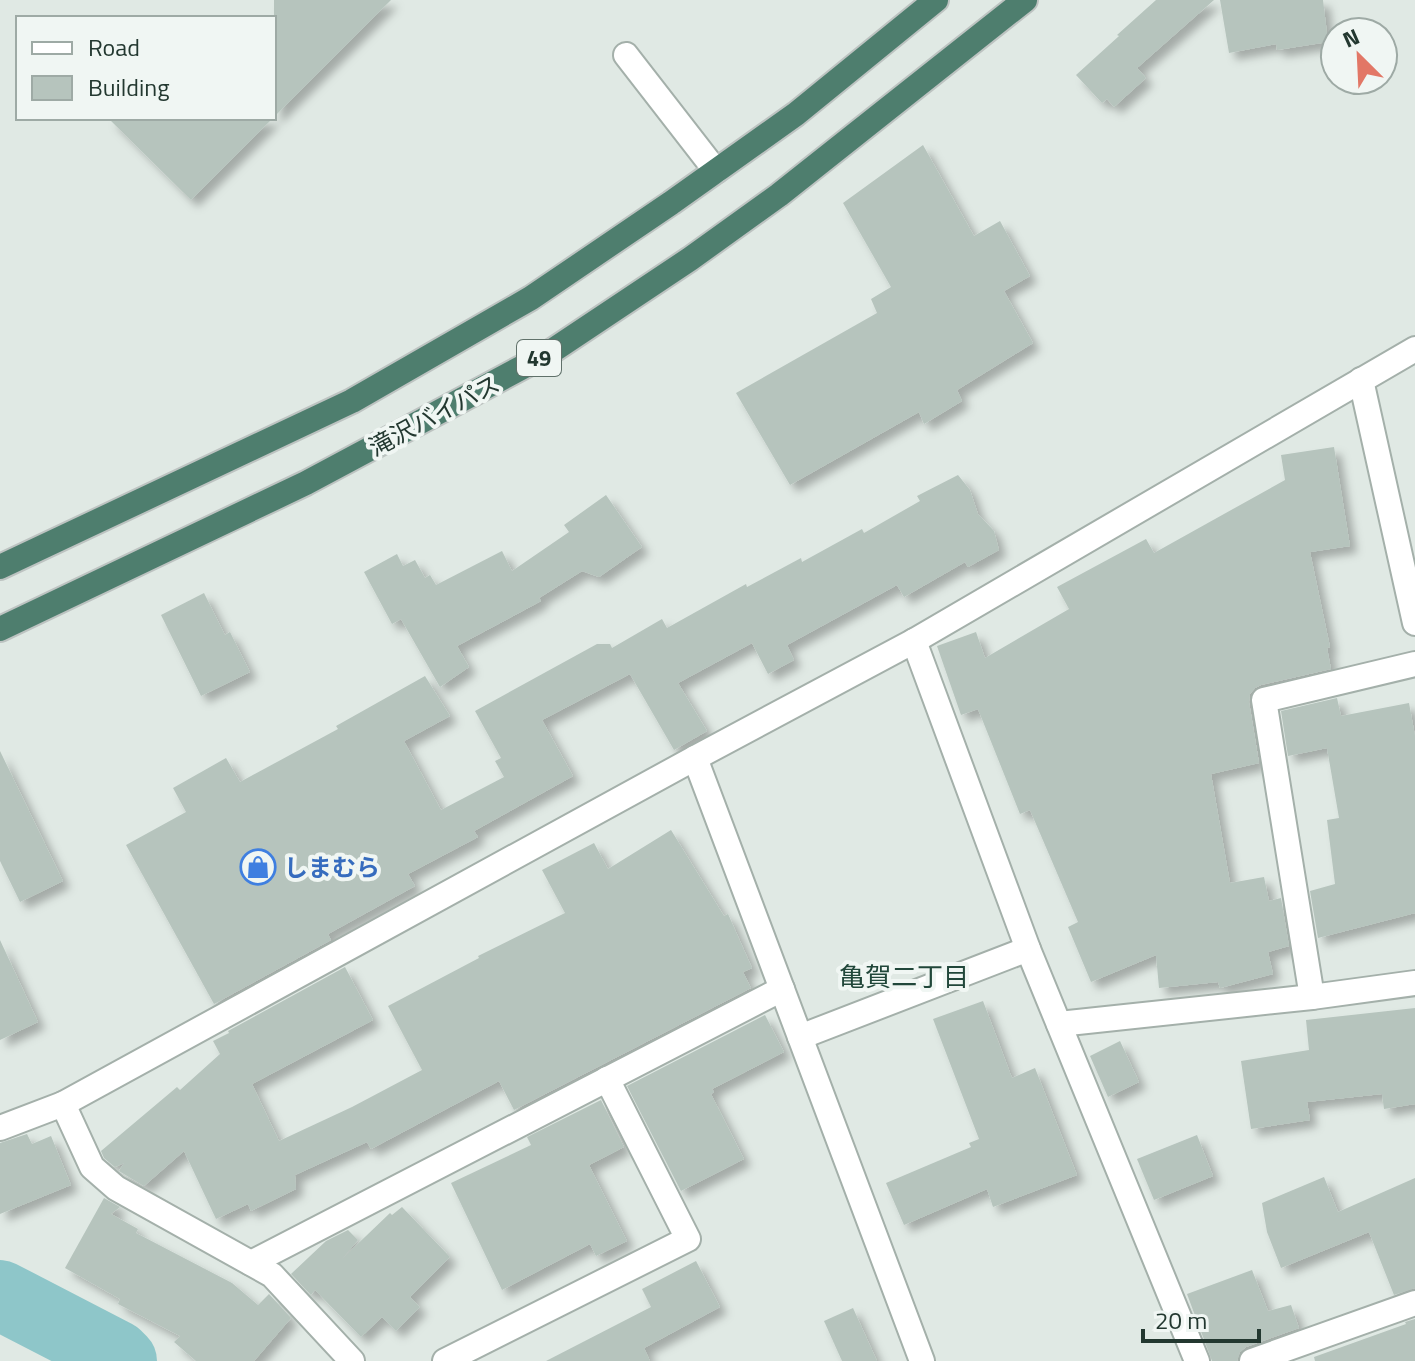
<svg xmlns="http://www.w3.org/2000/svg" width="1415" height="1361" font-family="'Titillium Web','Noto Sans JP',sans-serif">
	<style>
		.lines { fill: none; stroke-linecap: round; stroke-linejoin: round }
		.river { stroke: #8ec6c9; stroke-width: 70 }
		.building { fill: #b6c4bd; filter: url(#shadow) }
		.minor-casing { stroke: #a4b0aa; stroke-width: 28 }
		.trunk-casing { stroke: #bdc3c1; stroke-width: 28 }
		.minor { stroke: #fff; stroke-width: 24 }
		.trunk { stroke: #4e7e6e; stroke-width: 24 }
		.labels { text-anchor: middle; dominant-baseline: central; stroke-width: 8; stroke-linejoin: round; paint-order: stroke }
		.shield { fill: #f0f6f3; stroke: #60716a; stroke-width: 2 }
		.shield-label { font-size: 22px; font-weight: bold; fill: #233830 }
		.street-label { font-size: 24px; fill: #233830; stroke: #f0f6f3 }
		.shop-label { font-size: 24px; font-weight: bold; fill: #366cbe; stroke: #f0f6f3; text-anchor: start }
		.neighbourhood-label { font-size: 26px; fill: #21473a; stroke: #f0f6f3 }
	</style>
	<defs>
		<filter id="shadow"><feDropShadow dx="7" dy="7" stdDeviation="4" flood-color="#0004"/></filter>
	</defs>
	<rect width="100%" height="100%" fill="#e0e9e4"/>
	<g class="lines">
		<path class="river" d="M 0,1295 L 116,1355 L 122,1361"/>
	</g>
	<g class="building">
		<path d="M 274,0 L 391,0 L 274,117 Z"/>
		<path d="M 1156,0 L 1214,0 L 1137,68 L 1146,78 L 1114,107 L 1107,99 L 1102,103 L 1076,75 L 1119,36 L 1117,35 Z"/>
		<path d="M 1220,0 L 1323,0 L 1328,42 L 1277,50 L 1276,44 L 1229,53 Z"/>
		<path d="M 108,118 L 273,118 L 191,200 Z"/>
		<path d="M 923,145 L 974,236 L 1000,221 L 1030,276 L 1004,291 L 1033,343 L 957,390 L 962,401 L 924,424 L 919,412 L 790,485 L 736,393 L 877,313 L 871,299 L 891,287 L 843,203 Z"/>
		<path d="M 1334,447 L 1350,546 L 1310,552 L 1330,647 L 1327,648 L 1331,669 L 1261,685 L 1255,688 L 1250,694 L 1249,702 L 1259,763 L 1211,774 L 1230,883 L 1264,877 L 1269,901 L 1281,898 L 1289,946 L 1268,952 L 1273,974 L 1220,988 L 1218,982 L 1159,988 L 1156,955 L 1091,982 L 1068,927 L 1078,922 L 1030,810 L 1020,814 L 978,709 L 961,715 L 937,646 L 976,632 L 985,658 L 1069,609 L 1057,587 L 1146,539 L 1154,553 L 1285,480 L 1281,455 Z"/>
		<path d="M 958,475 L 970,490 L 978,514 L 994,531 L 999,550 L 968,567 L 965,562 L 904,597 L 897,585 L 787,645 L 794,660 L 768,674 L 752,643 L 678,683 L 707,731 L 674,750 L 630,674 L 542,720 L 573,776 L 474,831 L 478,837 L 408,874 L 415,886 L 328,934 L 331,940 L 214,1004 L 126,845 L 186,812 L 173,788 L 226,758 L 240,782 L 338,729 L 336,726 L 425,676 L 450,716 L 404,741 L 441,810 L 504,777 L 495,761 L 501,758 L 475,711 L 597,644 L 610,644 L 612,648 L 662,619 L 667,628 L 746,584 L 747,587 L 801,558 L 802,562 L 862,529 L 864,533 L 920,501 L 917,496 Z"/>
		<path d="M 606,495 L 642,547 L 599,577 L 582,571 L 539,598 L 541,601 L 457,646 L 469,667 L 440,687 L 401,619 L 392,624 L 364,572 L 397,554 L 403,566 L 415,560 L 425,578 L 430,575 L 436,585 L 502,551 L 512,571 L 569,532 L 564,525 Z"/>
		<path d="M 204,593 L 225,635 L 230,632 L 250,672 L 201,696 L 161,615 Z"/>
		<path d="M 1337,698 L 1341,716 L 1409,703 L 1415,736 L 1415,913 L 1318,938 L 1310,891 L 1335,884 L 1327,820 L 1339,818 L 1327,748 L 1288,756 L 1281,711 Z"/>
		<path d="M 0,751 L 63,881 L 20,902 L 0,861 Z"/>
		<path d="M 671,830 L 724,916 L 728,914 L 752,968 L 743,972 L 751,988 L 514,1110 L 499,1081 L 371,1149 L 367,1142 L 295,1175 L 296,1189 L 251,1211 L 248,1204 L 216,1219 L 184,1151 L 144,1186 L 119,1171 L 124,1163 L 115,1167 L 104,1158 L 101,1151 L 177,1087 L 180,1090 L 220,1054 L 213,1041 L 229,1033 L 228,1031 L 345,967 L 373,1020 L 252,1084 L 279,1141 L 352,1107 L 422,1070 L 388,1006 L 479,958 L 478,956 L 565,913 L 542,870 L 594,843 L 608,869 Z"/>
		<path d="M 0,940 L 38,1022 L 0,1040 Z"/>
		<path d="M 983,1001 L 1012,1078 L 1035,1068 L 1077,1175 L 993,1207 L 987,1189 L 904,1225 L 886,1183 L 971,1147 L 969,1143 L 979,1139 L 933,1019 Z"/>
		<path d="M 1415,1008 L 1415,1104 L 1384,1109 L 1382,1094 L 1307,1102 L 1310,1120 L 1251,1129 L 1241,1061 L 1309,1050 L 1306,1020 Z"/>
		<path d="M 765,1015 L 784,1052 L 712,1089 L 714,1092 L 711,1094 L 744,1159 L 681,1191 L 627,1086 Z"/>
		<path d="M 1120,1041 L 1139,1082 L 1108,1097 L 1090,1056 Z"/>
		<path d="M 601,1100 L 624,1147 L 589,1165 L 627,1241 L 596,1256 L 590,1244 L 502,1290 L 451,1183 L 531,1145 L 527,1137 Z"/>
		<path d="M 27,1134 L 32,1144 L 51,1136 L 71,1185 L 0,1214 L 0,1143 Z"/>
		<path d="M 1197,1135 L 1213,1176 L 1154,1200 L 1137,1159 Z"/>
		<path d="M 1324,1177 L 1338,1212 L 1415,1178 L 1415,1288 L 1394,1295 L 1369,1232 L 1281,1268 L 1267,1232 L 1262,1203 Z"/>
		<path d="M 104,1198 L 120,1207 L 111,1214 L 138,1229 L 136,1233 L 232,1283 L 258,1305 L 269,1294 L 291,1318 L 254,1361 L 196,1361 L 174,1342 L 180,1336 L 118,1304 L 120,1299 L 65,1268 Z"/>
		<path d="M 402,1207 L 450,1257 L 410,1297 L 420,1307 L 396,1331 L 382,1317 L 361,1337 L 315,1290 L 311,1295 L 291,1274 L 326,1241 L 348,1230 L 358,1240 L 342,1259 L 390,1213 L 392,1215 Z"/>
		<path d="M 696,1261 L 720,1307 L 644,1348 L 650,1361 L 546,1361 L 651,1307 L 642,1289 Z"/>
		<path d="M 1252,1270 L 1268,1311 L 1291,1305 L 1299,1328 L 1246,1347 L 1240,1352 L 1237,1361 L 1212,1361 L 1187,1294 Z"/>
		<path d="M 853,1308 L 877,1361 L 842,1361 L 824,1321 Z"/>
		<path d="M 1415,1319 L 1415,1361 L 1315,1361 L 1314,1357 L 1406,1324 L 1405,1322 Z"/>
	</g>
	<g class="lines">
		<defs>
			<g id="minor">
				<path d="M 626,55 L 716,171"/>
				<path d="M 1361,380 L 1415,623"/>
				<path d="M 914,641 L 1028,949 L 1197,1361"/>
				<path d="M 695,758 L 922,1361"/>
				<path d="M 1312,997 L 1264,700 L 1415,664"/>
				<path d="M 1059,1024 L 1312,997 L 1415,983"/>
				<path d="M 800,1037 L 1028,949"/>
				<path d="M 63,1104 L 92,1167 L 116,1188 L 272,1275 L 352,1361"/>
				<path d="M 0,1128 L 63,1104 L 695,758 L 914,641 L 1415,349"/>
				<path d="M 251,1263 L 782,989"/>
				<path d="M 445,1361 L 688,1239 L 607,1079"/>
				<path d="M 1252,1361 L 1415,1303"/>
			</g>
			<g id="trunk">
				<path d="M 0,567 L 352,401 L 531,298 L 671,203 L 796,114 L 936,0"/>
				<path d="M 0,629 L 306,483 L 549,353 L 690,259 L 779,195 L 1025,0"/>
			</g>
		</defs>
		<use href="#minor" class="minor-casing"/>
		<use href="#trunk" class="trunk-casing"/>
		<use href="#minor" class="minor"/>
		<use href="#trunk" class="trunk"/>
	</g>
	<defs>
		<symbol id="shop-ring" viewBox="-11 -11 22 22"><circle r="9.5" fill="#f0f6f3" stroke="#3f7fe0" stroke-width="1.5"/><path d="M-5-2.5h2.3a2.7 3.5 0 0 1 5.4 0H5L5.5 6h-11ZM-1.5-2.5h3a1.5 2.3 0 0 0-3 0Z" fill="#3f7fe0"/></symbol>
	</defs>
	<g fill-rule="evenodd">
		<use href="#shop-ring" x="238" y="847" width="40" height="40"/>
	</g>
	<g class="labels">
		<rect class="shield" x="517" y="340" width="44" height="36" rx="6"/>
		<g class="shield-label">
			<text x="539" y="358">49</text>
		</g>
		<g class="street-label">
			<text transform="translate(434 415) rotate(-28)">滝沢バイパス</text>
		</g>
		<g class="shop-label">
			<text x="284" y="867">しまむら</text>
		</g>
		<g class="neighbourhood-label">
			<text x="904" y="976">亀賀二丁目</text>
		</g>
	</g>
	<rect x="16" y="16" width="260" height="104" fill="#f0f6f3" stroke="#9eaaa5" stroke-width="2"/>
	<rect x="32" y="42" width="40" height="12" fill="#ffffff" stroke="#9eaaa5" stroke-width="2"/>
	<text x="88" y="56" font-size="24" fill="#233830">Road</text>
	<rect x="32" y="76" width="40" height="24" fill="#b6c4bd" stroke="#9eaaa5" stroke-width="2"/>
	<text x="88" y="96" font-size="24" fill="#233830">Building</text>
	<g transform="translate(1359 56) rotate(336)"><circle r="38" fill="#f0f6f3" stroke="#9eaaa5" stroke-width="2"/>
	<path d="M0-6L14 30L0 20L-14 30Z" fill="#e27766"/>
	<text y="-12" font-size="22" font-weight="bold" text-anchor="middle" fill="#233830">N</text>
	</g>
	<path d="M1143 1329v12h116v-12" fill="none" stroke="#233830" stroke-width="4"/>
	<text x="1155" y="1329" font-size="24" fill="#233830" stroke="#f0f6f3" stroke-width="6" paint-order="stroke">20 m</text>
</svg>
